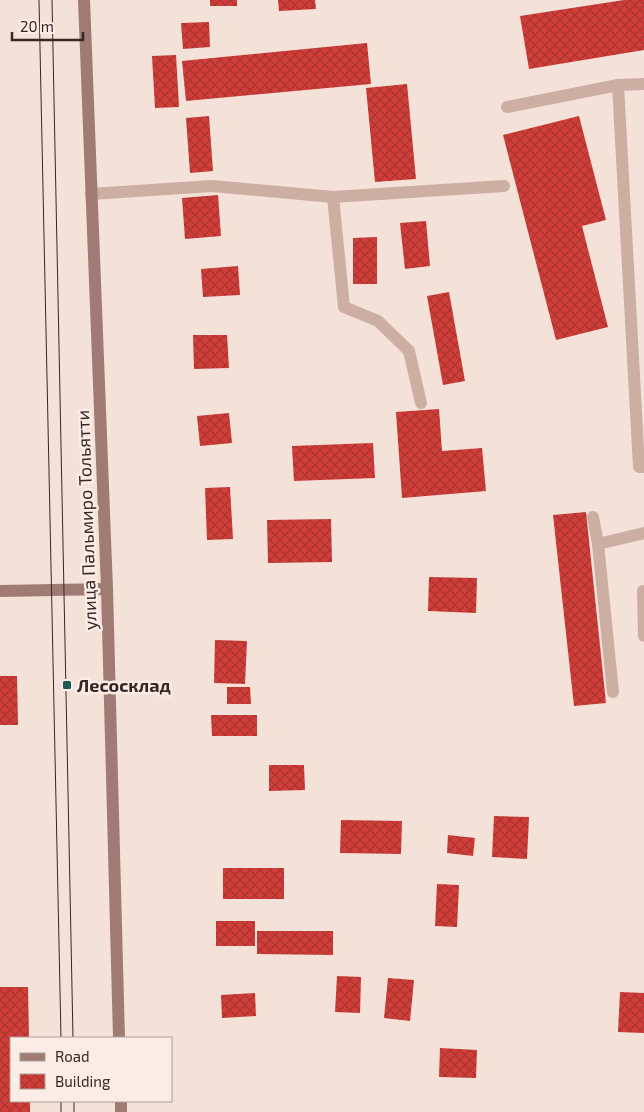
<svg xmlns="http://www.w3.org/2000/svg" width="644" height="1112" font-family="'Exo 2',sans-serif">
	<style>
		.building { fill: url(#building-cross-hatch) }
		.lines { fill: none; stroke-linecap: round; stroke-linejoin: round }
		.lane { stroke: #cdaea3; stroke-width: 12 }
		.secondary { stroke: #a07b74; stroke-width: 12 }
		.tram { stroke: #372826; stroke-width: 1 }
		.poi-dot { fill: #185c53; stroke: #fbece5; stroke-width: 2 }
		.labels { text-anchor: middle; dominant-baseline: central; stroke-width: 5; stroke-linejoin: round; paint-order: stroke }
		.street-label { font-size: 18px; fill: #372826; stroke: #fbece5 }
		.poi-label { font-size: 18px; font-weight: bold; fill: #372826; stroke: #fbece5; text-anchor: start }
	</style>
	<defs>
		<pattern id="building-cross-hatch" width="8" height="8" patternUnits="userSpaceOnUse" patternTransform="scale(1.25)"><rect width="8" height="8" fill="#d13e39"/><path d="M0 0l8 8M0 8l8-8" fill="none" stroke="#aa3430"/></pattern>
	</defs>
	<rect width="100%" height="100%" fill="#f4e1d8"/>
	<g class="building">
		<rect x="210" y="0" width="27" height="6"/>
		<path d="M 278,0 L 315,0 L 316,9 L 279,11 Z"/>
		<path d="M 624,0 L 644,0 L 644,50 L 529,69 L 520,16 Z"/>
		<path d="M 209,22 L 210,47 L 183,49 L 181,23 Z"/>
		<path d="M 367,43 L 371,84 L 186,101 L 182,61 Z"/>
		<path d="M 176,55 L 179,107 L 155,108 L 152,56 Z"/>
		<path d="M 407,84 L 416,179 L 375,182 L 366,88 Z"/>
		<path d="M 209,116 L 213,171 L 190,173 L 186,118 Z"/>
		<path d="M 579,116 L 606,220 L 582,226 L 608,327 L 556,340 L 503,135 Z"/>
		<path d="M 218,195 L 221,236 L 185,239 L 182,198 Z"/>
		<path d="M 426,221 L 430,266 L 405,269 L 400,223 Z"/>
		<path d="M 377,237 L 377,284 L 353,284 L 353,238 Z"/>
		<path d="M 238,266 L 240,295 L 203,297 L 201,269 Z"/>
		<path d="M 449,292 L 465,381 L 443,385 L 427,296 Z"/>
		<path d="M 193,335 L 227,335 L 229,368 L 194,369 Z"/>
		<path d="M 439,409 L 442,451 L 482,448 L 486,491 L 402,498 L 396,412 Z"/>
		<path d="M 229,413 L 232,443 L 200,446 L 197,416 Z"/>
		<path d="M 373,443 L 375,478 L 294,481 L 292,446 Z"/>
		<path d="M 230,487 L 233,539 L 207,540 L 205,488 Z"/>
		<path d="M 586,512 L 606,703 L 574,706 L 553,515 Z"/>
		<path d="M 331,519 L 332,562 L 268,563 L 267,520 Z"/>
		<path d="M 429,577 L 477,578 L 476,613 L 428,611 Z"/>
		<path d="M 215,640 L 247,641 L 245,684 L 214,683 Z"/>
		<path d="M 0,676 L 17,676 L 18,725 L 0,725 Z"/>
		<path d="M 227,687 L 250,687 L 251,704 L 227,704 Z"/>
		<path d="M 211,715 L 257,715 L 257,736 L 212,736 Z"/>
		<path d="M 269,765 L 304,765 L 305,790 L 269,791 Z"/>
		<path d="M 494,816 L 529,817 L 527,859 L 492,857 Z"/>
		<path d="M 341,820 L 402,821 L 401,854 L 340,853 Z"/>
		<path d="M 448,835 L 475,838 L 473,856 L 447,853 Z"/>
		<rect x="223" y="868" width="61" height="31"/>
		<path d="M 437,884 L 459,885 L 457,927 L 435,926 Z"/>
		<rect x="216" y="921" width="39" height="25"/>
		<path d="M 257,931 L 333,931 L 333,955 L 257,954 Z"/>
		<path d="M 337,976 L 361,977 L 360,1013 L 335,1012 Z"/>
		<path d="M 388,978 L 414,980 L 410,1021 L 384,1018 Z"/>
		<path d="M 0,987 L 28,987 L 29,1038 L 11,1038 L 11,1101 L 30,1101 L 30,1112 L 0,1112 Z"/>
		<path d="M 620,992 L 644,993 L 644,1033 L 618,1032 Z"/>
		<path d="M 255,993 L 256,1016 L 222,1018 L 221,995 Z"/>
		<path d="M 440,1048 L 477,1050 L 476,1078 L 439,1077 Z"/>
	</g>
	<g class="lines">
		<g class="lane">
			<path d="M 618,85 L 639,467 L 644,467"/>
			<path d="M 507,107 L 618,85 L 644,84"/>
			<path d="M 91,194 L 212,186 L 333,197 L 504,186"/>
			<path d="M 333,197 L 344,307 L 378,321 L 409,351 L 421,403"/>
			<path d="M 593,517 L 598,544"/>
			<path d="M 643,591 L 644,636"/>
			<path d="M 613,692 L 598,544 L 644,533"/>
		</g>
		<g class="secondary">
			<path d="M 84,0 L 107,589 L 119,1038"/>
			<path d="M 0,591 L 107,589"/>
			<path d="M 121,1101 L 121,1112"/>
		</g>
		<g class="tram">
			<path d="M 39,0 L 61,1038"/>
			<path d="M 52,0 L 73,1038"/>
			<path d="M 61,1101 L 61,1112"/>
			<path d="M 74,1101 L 74,1112"/>
		</g>
	</g>
	<rect class="poi-dot" x="62" y="680" width="10" height="10" rx="2.5"/>
	<g class="labels">
		<g class="street-label">
			<text transform="translate(86 520) rotate(-92)">улица Пальмиро Тольятти</text>
		</g>
		<g class="poi-label">
			<text x="77" y="685">Лесосклад</text>
		</g>
	</g>
	<rect x="10" y="1037" width="162" height="65" fill="#fbece5" stroke="#ad9e99"/>
	<rect x="20" y="1053" width="25" height="8" fill="#a07b74" stroke="#ad9e99"/>
	<text x="55" y="1062" font-size="15" fill="#372826">Road</text>
	<rect x="20" y="1074" width="25" height="15" fill="url(#building-cross-hatch)" stroke="#ad9e99"/>
	<text x="55" y="1087" font-size="15" fill="#372826">Building</text>
	<path d="M12 32v8h71v-8" fill="none" stroke="#372826" stroke-width="2.5"/>
	<text x="20" y="32" font-size="15" fill="#372826" stroke="#fbece5" stroke-width="4" paint-order="stroke">20 m</text>
</svg>
